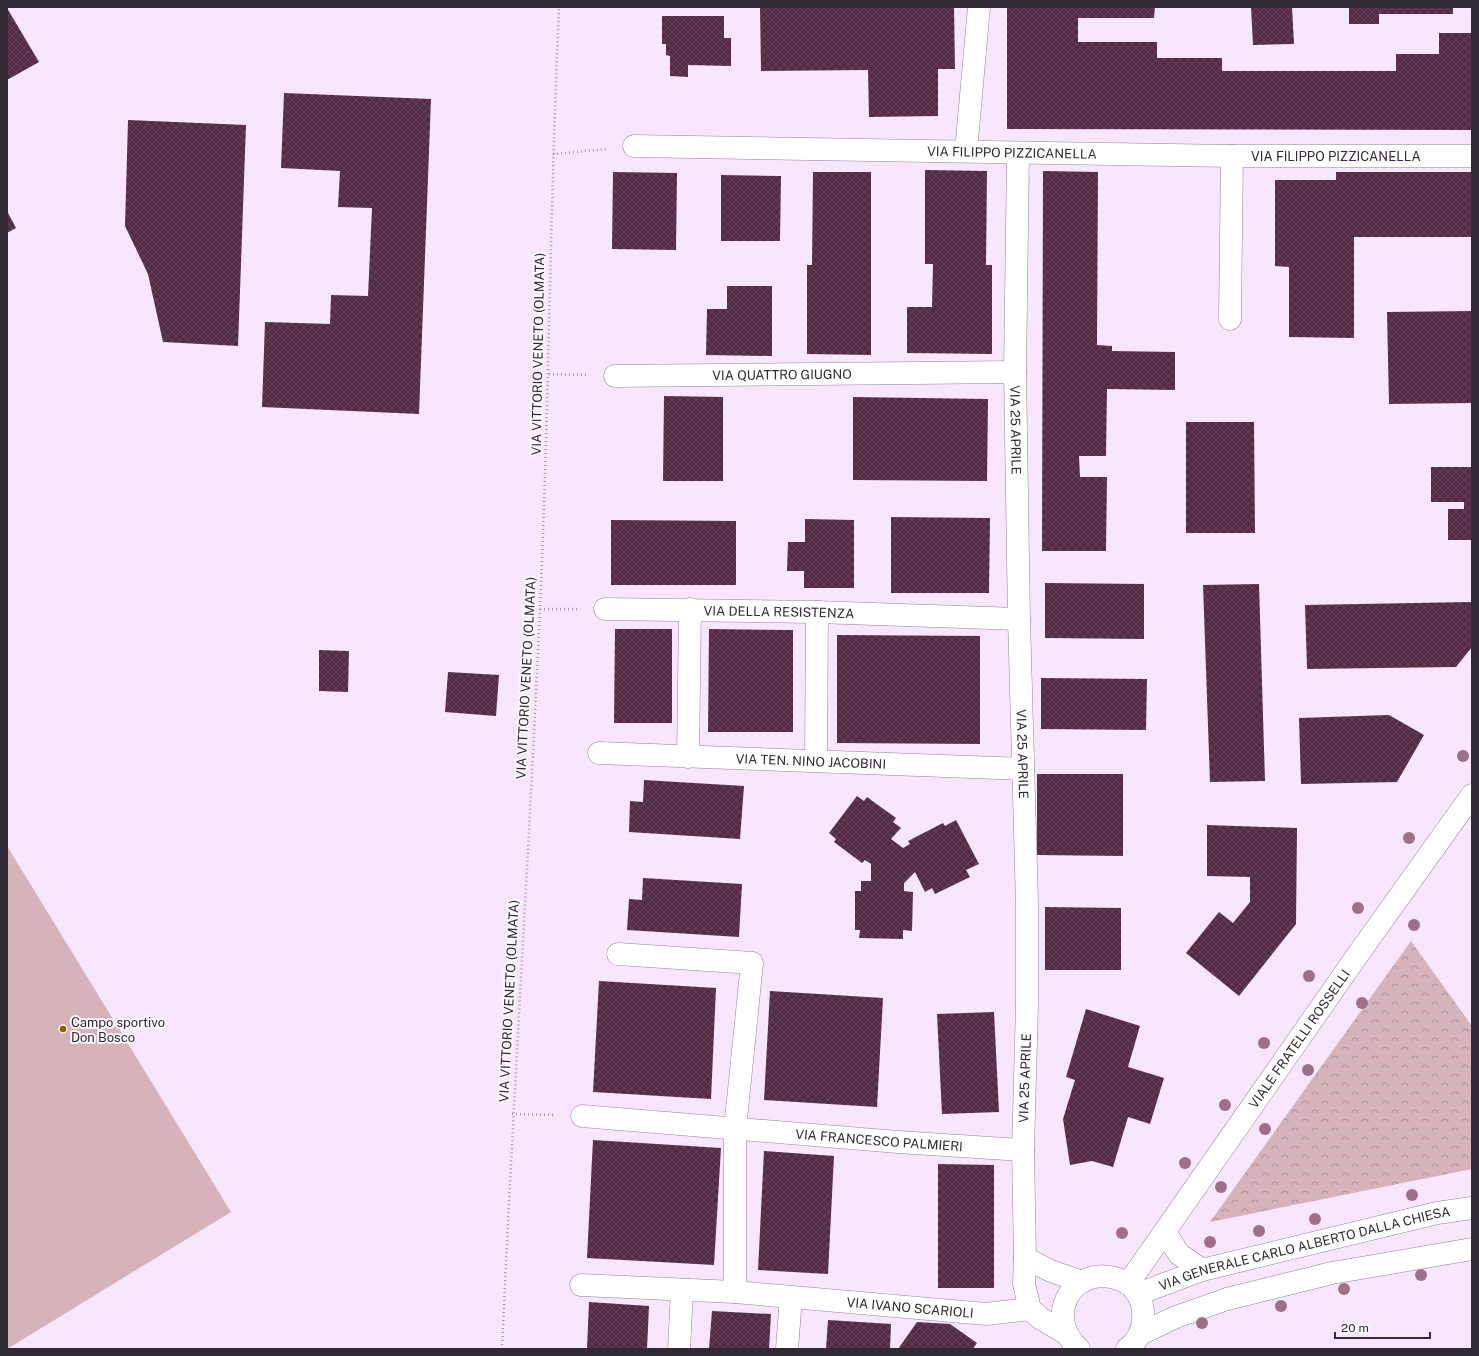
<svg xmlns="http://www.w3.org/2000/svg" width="1479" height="1356" font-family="'Public Sans',sans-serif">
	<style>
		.park { fill: url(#park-crowns) }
		.pitch { fill: #d6b2ba }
		.building { fill: url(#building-cross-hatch) }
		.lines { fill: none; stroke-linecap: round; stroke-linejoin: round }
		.street-casing { stroke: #95819b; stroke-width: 23 }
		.secondary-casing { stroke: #95819b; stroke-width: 23 }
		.primary-casing { stroke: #95819b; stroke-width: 23 }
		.path { stroke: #a496a8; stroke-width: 2.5; stroke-dasharray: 1 3; stroke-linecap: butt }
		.street { stroke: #fff; stroke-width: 22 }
		.secondary { stroke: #fff; stroke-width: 22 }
		.primary { stroke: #fff; stroke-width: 22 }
		.tree { fill: #9d7088 }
		.poi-dot { fill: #8d5c07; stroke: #fdf8fe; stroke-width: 1.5 }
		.labels { text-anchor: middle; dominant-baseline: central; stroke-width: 4; stroke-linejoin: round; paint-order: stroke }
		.street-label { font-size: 13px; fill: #312934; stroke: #fdf8fe }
		.poi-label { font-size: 13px; fill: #312934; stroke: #fdf8fe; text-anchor: start }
	</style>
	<defs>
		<pattern id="park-crowns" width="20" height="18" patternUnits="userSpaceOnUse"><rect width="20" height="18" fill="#d6b2ba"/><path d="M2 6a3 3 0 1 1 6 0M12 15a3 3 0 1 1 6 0" fill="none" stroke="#ae9198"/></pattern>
		<pattern id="building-cross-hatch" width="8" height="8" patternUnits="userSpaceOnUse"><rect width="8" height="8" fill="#542c46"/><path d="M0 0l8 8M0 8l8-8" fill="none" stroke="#644259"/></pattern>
	</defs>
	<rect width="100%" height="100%" fill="#f7e6fd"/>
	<path class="park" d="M 1411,941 L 1472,1026 L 1472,1169 L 1210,1222 Z"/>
	<path class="pitch" d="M 7,846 L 231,1212 L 7,1349 Z"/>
	<g class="building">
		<path d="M 760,7 L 954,7 L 955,69 L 938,69 L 938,116 L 869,117 L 868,70 L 761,71 Z"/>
		<path d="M 1007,7 L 1155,7 L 1154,18 L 1078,18 L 1078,42 L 1157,42 L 1157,58 L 1222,58 L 1222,71 L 1396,71 L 1396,54 L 1439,54 L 1439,33 L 1472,33 L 1472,130 L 1007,129 Z"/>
		<path d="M 1251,7 L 1292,7 L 1294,44 L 1253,45 Z"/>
		<path d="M 1349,7 L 1453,7 L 1453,14 L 1379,14 L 1379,24 L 1349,24 Z"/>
		<path d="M 7,8 L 39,62 L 7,80 Z"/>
		<path d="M 662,16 L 724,16 L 724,38 L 731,38 L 731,66 L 688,65 L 688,77 L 670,76 L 670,56 L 666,55 L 666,44 L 662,44 Z"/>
		<path d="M 284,93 L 431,99 L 419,414 L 262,407 L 265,322 L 330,324 L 331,295 L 368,296 L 372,208 L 338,207 L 340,171 L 281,168 Z"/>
		<path d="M 128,120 L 246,125 L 238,346 L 163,342 L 148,274 L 125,226 Z"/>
		<path d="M 925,170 L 987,171 L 986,265 L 992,265 L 992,354 L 907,353 L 907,307 L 932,307 L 933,264 L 925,264 Z"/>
		<path d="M 1043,171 L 1098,172 L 1097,345 L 1112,346 L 1112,351 L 1175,352 L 1175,390 L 1107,389 L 1106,456 L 1079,456 L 1080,477 L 1107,477 L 1106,551 L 1042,551 Z"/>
		<path d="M 613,172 L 677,173 L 676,250 L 612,249 Z"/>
		<path d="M 813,172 L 871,172 L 871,355 L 807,354 L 807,265 L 812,265 Z"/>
		<path d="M 1336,172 L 1472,172 L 1472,237 L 1354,237 L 1354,338 L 1289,337 L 1289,267 L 1275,266 L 1275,180 L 1336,180 Z"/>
		<path d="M 721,175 L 781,176 L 780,241 L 721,241 Z"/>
		<path d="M 7,211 L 16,228 L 7,233 Z"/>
		<path d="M 727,286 L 772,286 L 772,356 L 706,355 L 707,309 L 727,309 Z"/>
		<path d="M 1472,311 L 1472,403 L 1389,404 L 1387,312 Z"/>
		<path d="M 664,396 L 723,397 L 723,481 L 663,481 Z"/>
		<path d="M 853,397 L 988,399 L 987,481 L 853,480 Z"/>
		<path d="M 1186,422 L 1254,422 L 1255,533 L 1186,533 Z"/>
		<path d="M 1431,467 L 1472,467 L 1472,540 L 1448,540 L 1448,509 L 1464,509 L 1464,502 L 1431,502 Z"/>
		<path d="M 891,517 L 990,518 L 989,593 L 891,593 Z"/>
		<path d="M 805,519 L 854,520 L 854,588 L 804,588 L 804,571 L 787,571 L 788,542 L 805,542 Z"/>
		<path d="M 611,520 L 736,521 L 736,585 L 611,585 Z"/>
		<path d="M 1045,583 L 1144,584 L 1144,639 L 1045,638 Z"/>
		<path d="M 1259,584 L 1265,781 L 1210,782 L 1203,585 Z"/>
		<path d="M 1470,602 L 1472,603 L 1472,647 L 1456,667 L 1307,669 L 1305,605 Z"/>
		<path d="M 615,629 L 672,629 L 672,723 L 614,723 Z"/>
		<path d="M 709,629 L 793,630 L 793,732 L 708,732 Z"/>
		<path d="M 837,635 L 980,636 L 980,744 L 837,743 Z"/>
		<path d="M 319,650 L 349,651 L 348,692 L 319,691 Z"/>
		<path d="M 448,672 L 499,675 L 496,716 L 445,712 Z"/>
		<path d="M 1041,678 L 1147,679 L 1146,730 L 1041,729 Z"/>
		<path d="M 1389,715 L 1424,735 L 1397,782 L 1301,784 L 1299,718 Z"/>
		<path d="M 1037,774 L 1123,774 L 1123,856 L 1037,855 Z"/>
		<path d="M 644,780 L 744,786 L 740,839 L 629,832 L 630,801 L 643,802 Z"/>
		<path d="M 857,796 L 864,801 L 867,797 L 896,818 L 893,822 L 901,828 L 891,839 L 903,848 L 910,844 L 908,841 L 943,823 L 945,826 L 956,820 L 979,864 L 966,870 L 970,877 L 935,894 L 932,888 L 925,892 L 915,872 L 904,883 L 904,891 L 913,892 L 912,931 L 903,930 L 903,939 L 859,938 L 860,930 L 855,930 L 855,891 L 861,891 L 861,881 L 871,881 L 871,864 L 865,860 L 862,863 L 834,842 L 836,839 L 829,833 Z"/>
		<path d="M 1207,825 L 1297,828 L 1296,924 L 1239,996 L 1186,953 L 1219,912 L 1233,923 L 1250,902 L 1250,877 L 1207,876 Z"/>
		<path d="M 643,878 L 742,884 L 739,937 L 627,930 L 629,899 L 642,900 Z"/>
		<path d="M 1045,907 L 1121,908 L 1121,970 L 1045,970 Z"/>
		<path d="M 599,981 L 716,988 L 711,1099 L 593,1092 Z"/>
		<path d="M 770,991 L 883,998 L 877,1107 L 764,1100 Z"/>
		<path d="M 1086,1009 L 1140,1026 L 1128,1067 L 1164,1078 L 1150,1124 L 1128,1117 L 1113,1167 L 1092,1161 L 1070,1165 L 1063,1119 L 1075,1080 L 1066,1077 Z"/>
		<path d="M 994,1012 L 999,1112 L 942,1114 L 937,1014 Z"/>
		<path d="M 593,1140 L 721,1148 L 714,1265 L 587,1258 Z"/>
		<path d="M 764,1151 L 834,1156 L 828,1274 L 758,1270 Z"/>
		<path d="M 938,1164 L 994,1165 L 994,1288 L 938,1288 Z"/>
		<path d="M 589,1302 L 649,1306 L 647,1349 L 587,1349 Z"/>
		<path d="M 712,1311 L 771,1314 L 769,1349 L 709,1349 Z"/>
		<path d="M 828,1320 L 891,1324 L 890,1349 L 826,1349 Z"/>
		<path d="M 917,1322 L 950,1324 L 977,1343 L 973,1349 L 898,1349 Z"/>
	</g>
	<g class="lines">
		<defs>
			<g id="street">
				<path id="s1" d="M 634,146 L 1232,156 L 1472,156"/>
				<path d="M 966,151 L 979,7"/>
				<path id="s2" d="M 1018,153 L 1015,372 L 1019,619 L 1027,903 L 1027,1005 L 1023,1150 L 1025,1258 L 1024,1284 L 1030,1309 L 1040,1318 L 1067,1334"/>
				<path d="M 1230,319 L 1232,156"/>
				<path id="s3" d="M 615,376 L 1015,372"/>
				<path id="s4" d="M 605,609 L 817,612 L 1019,619"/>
				<path id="s5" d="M 599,753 L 1023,769"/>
				<path d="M 688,757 L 690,609"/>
				<path d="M 816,761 L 817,612"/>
				<path d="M 618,954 L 752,963 L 735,1129 L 735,1292"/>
				<path id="s6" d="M 582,1116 L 898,1142 L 1023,1150"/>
				<path d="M 1025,1258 L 1051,1271 L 1082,1282"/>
				<path id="s7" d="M 581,1285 L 735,1292 L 986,1314 L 1030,1309"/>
				<path d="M 679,1349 L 682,1291"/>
				<path d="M 787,1349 L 791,1297"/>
			</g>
			<g id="secondary">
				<path d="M 1165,1232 L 1179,1254 L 1202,1270"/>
				<path id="s8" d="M 1138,1294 L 1202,1270 L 1437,1213 L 1472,1208"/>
				<path d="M 1140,1334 L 1176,1317 L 1227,1299 L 1332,1273 L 1472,1249"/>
			</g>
			<g id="primary">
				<path id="s9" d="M 1128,1284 L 1359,953 L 1472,795"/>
				<path d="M 1079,1349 C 1040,1314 1078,1258 1125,1282 C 1135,1287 1143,1301 1143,1312 C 1144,1327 1140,1340 1127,1349"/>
			</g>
		</defs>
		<use href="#street" class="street-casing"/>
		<use href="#secondary" class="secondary-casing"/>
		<use href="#primary" class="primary-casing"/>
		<g class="path">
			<path d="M 553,154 L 607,149"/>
			<path d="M 549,374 L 588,375"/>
			<path d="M 540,609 L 578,609"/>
			<path d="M 512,1114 L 556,1115"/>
			<path d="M 502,1349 C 513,1102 529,855 540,607 C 549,407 550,207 559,7"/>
		</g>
		<use href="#street" class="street"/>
		<use href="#secondary" class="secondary"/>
		<use href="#primary" class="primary"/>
	</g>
	<g class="tree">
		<circle cx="1463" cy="756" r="6"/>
		<circle cx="1409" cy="838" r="6"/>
		<circle cx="1358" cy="908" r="6"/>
		<circle cx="1414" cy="925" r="6"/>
		<circle cx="1309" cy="976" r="6"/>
		<circle cx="1362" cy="1003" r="6"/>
		<circle cx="1264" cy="1043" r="6"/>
		<circle cx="1308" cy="1070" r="6"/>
		<circle cx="1225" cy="1105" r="6"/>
		<circle cx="1265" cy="1129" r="6"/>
		<circle cx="1185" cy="1163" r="6"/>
		<circle cx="1221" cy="1187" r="6"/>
		<circle cx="1412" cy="1195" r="6"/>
		<circle cx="1315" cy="1219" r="6"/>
		<circle cx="1259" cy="1231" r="6"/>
		<circle cx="1122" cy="1233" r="6"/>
		<circle cx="1210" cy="1242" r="6"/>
		<circle cx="1421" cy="1275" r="6"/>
		<circle cx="1344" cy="1289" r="6"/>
		<circle cx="1281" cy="1306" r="6"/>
		<circle cx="1202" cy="1323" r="6"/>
	</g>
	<circle class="poi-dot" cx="63" cy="1029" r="4"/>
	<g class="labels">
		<g class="street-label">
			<text stroke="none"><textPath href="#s1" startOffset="378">VIA FILIPPO PIZZICANELLA</textPath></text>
			<text stroke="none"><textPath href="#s1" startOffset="702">VIA FILIPPO PIZZICANELLA</textPath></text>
			<text transform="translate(538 354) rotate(-89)">VIA VITTORIO VENETO (OLMATA)</text>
			<text stroke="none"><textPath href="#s3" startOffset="167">VIA QUATTRO GIUGNO</textPath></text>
			<text stroke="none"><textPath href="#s2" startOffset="277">VIA 25 APRILE</textPath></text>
			<text stroke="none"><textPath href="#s4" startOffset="174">VIA DELLA RESISTENZA</textPath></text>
			<text transform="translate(526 678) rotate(-87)">VIA VITTORIO VENETO (OLMATA)</text>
			<text stroke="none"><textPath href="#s2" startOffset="601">VIA 25 APRILE</textPath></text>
			<text stroke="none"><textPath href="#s5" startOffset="212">VIA TEN. NINO JACOBINI</textPath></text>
			<text transform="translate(509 1001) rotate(-87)">VIA VITTORIO VENETO (OLMATA)</text>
			<text stroke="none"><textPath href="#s9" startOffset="299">VIALE FRATELLI ROSSELLI</textPath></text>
			<text transform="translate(1025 1078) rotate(-88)">VIA 25 APRILE</text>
			<text stroke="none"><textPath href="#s6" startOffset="298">VIA FRANCESCO PALMIERI</textPath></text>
			<text stroke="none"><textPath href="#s8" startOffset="173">VIA GENERALE CARLO ALBERTO DALLA CHIESA</textPath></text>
			<text stroke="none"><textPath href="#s7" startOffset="330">VIA IVANO SCARIOLI</textPath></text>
		</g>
		<g class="poi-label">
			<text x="71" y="1022">Campo sportivo<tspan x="71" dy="15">Don Bosco</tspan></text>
		</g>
	</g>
	<rect width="1479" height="1356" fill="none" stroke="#312934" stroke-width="16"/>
	<path d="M1335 1332v6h95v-6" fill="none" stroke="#312934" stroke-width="2"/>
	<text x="1341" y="1332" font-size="12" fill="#312934" stroke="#fdf8fe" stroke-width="3" paint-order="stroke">20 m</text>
</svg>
